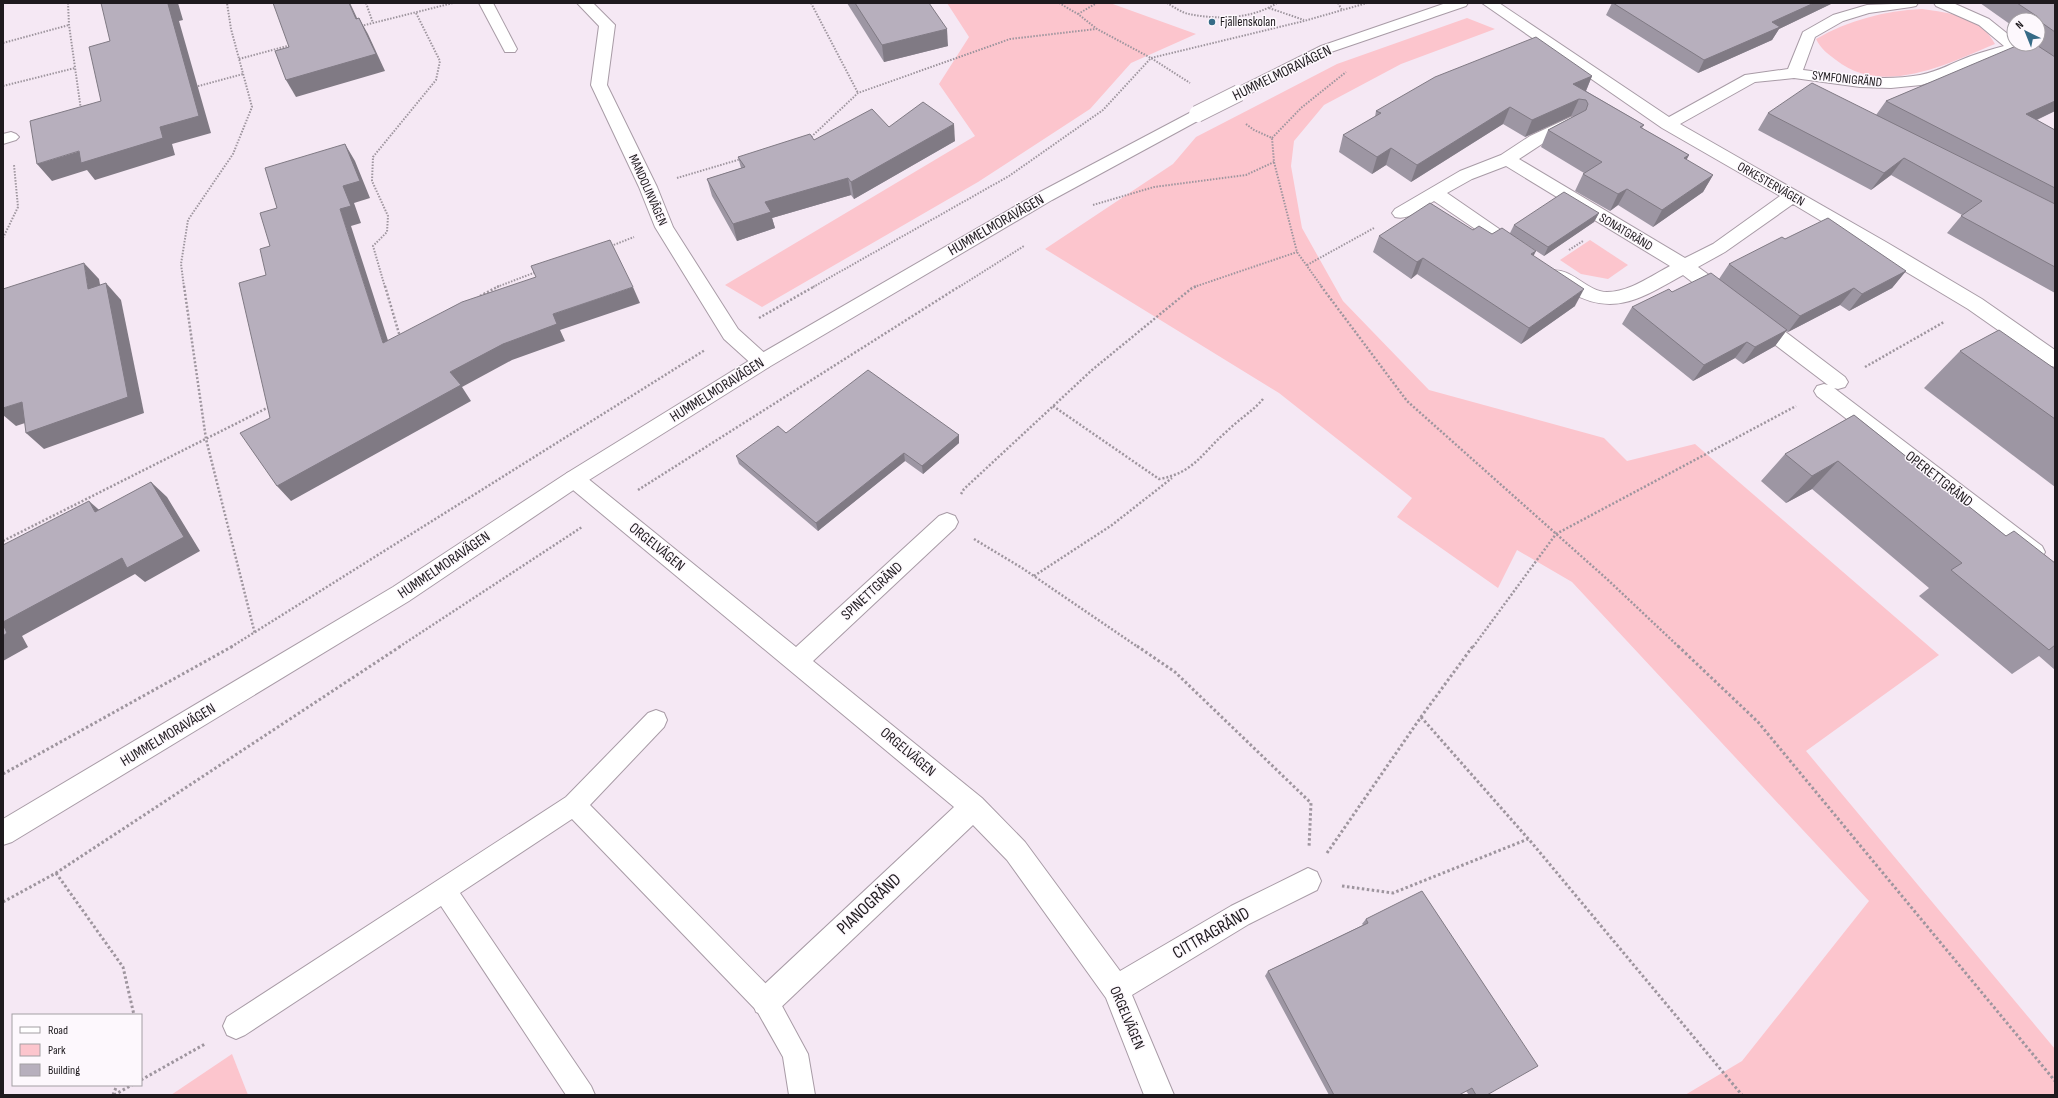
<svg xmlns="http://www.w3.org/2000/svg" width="2058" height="1098" font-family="'Sofia Sans Condensed',sans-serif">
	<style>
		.green { fill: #fcc5cd }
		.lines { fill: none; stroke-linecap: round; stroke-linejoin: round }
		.lane-casing { stroke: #a89ba6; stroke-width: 2 }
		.street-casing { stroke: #a89ba6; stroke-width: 2 }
		.secondary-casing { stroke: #a89ba6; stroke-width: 2 }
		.path-far2 { stroke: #9e959e; stroke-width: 2; stroke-dasharray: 1.5 1.5; stroke-linecap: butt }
		.path-far1 { stroke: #9e959e; stroke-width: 2.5; stroke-dasharray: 2 2; stroke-linecap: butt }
		.path { stroke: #9e959e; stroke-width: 3; stroke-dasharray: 2.5 2.5; stroke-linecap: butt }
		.lane { fill: #fff; fill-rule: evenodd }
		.street { fill: #fff; fill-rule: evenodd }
		.secondary { fill: #fff; fill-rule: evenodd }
		.secondary-bridge-casing { stroke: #a89ba6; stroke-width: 18; stroke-linecap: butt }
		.secondary-bridge { stroke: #fff; stroke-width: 16 }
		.wall { fill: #9d96a3 }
		.shaded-wall { fill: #807a84 }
		.building { fill: #b7afbd; stroke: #807a84 }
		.poi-dot { fill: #366b87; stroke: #fdf8fd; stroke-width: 1.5 }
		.labels { text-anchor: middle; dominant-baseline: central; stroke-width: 3; stroke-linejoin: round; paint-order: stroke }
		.far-poi-label { font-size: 13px; fill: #1e1a1e; stroke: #fdf8fd; text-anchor: start }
		.far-street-label { font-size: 13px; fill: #1e1a1e; stroke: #fdf8fd }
		.street-label { font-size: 15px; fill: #1e1a1e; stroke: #fdf8fd }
		.near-street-label { font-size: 18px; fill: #1e1a1e; stroke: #fdf8fd }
	</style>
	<rect width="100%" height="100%" fill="#f5e8f4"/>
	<g class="green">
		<path d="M 947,3 L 1110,3 L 1196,34 L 1131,63 L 1090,109 L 978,182 L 762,307 L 725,285 L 975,136 L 939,84 L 969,37 Z"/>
		<path d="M 1922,9 C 1950,13 1980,16 1995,44 C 1947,64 1883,97 1836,60 C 1827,53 1821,49 1816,39 C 1849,20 1884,11 1922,9 Z"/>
		<path d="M 1467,18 L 1495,29 L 1401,64 L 1324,105 L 1294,141 L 1291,166 L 1302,228 L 1343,301 L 1429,390 L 1604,438 L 1627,461 L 1695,444 L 1939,655 L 1806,751 L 2055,1049 L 2055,1095 L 1685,1095 L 1742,1061 L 1869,901 L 1572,582 L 1517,550 L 1498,588 L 1397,517 L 1412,498 L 1279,393 L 1045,249 L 1173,164 L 1196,137 L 1337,64 Z"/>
		<path d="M 1590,240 L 1628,265 L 1608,279 L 1581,274 L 1560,260 Z"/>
		<path d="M 232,1054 L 248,1095 L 171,1095 Z"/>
	</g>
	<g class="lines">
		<defs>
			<g id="lane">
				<path d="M 479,3 L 493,3 L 517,49 L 515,52 L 505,52 Z"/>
				<path d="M 11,132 L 16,134 L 19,137 L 16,140 L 3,144 L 3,134 Z"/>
				<path d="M 656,710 L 664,713 L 667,720 L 664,727 L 590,805 L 775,993 L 808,1054 L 815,1095 L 789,1095 L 783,1057 L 757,1011 L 572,819 L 460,893 L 591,1086 L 595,1095 L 566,1095 L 441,906 L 245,1035 L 236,1039 L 227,1035 L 223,1026 L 227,1017 L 566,797 L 648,713 Z"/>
			</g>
			<g id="street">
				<path d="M 577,3 L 593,3 L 615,25 L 607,85 L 657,187 L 673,227 L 738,329 L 769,357 L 772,362 L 769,367 L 762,369 L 755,367 L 724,339 L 655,227 L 639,187 L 591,85 L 599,26 Z"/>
				<path d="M 1482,3 L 1499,3 L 1669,117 L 1745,75 L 1788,69 L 1803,32 L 1833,15 L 1867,5 L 1918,3 L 1916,6 L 1911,7 L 1869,13 L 1843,21 L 1815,37 L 1803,70 C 1842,75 1881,82 1920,75 C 1938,72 1954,62 1971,56 C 1982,52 1993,49 2004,46 L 1979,25 L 1936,6 L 1934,3 L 1953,3 L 1989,19 L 2014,39 L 2014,44 L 2021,44 L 2055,68 L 2055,80 L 2049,78 L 2013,53 L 1983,62 L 1952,76 L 1921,85 L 1891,88 L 1860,87 L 1794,78 L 1755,82 L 1680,124 L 1886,242 L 1982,299 L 2055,350 L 2055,367 L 2048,365 L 1968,309 L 1793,204 L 1725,252 L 1698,267 L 1731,291 L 1733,296 L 1731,301 L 1724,303 L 1717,301 L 1683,275 C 1643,297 1614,318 1570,292 C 1562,288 1552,284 1548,276 L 1550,271 C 1571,266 1586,292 1607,292 C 1629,292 1651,276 1670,266 L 1506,166 L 1472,179 L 1447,193 L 1524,246 L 1527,250 L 1524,254 L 1518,256 L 1512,254 L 1434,201 C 1422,208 1409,221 1395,217 L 1392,213 L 1395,209 L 1460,171 L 1501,155 L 1530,136 L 1571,117 L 1577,118 L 1579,122 L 1577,126 L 1542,144 L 1519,159 L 1685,258 L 1713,244 L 1780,196 L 1662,128 Z"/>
				<path d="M 1756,313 L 1763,315 L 1845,377 L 1848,382 L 1845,387 L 1838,389 L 1834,388 L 2042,546 L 2045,552 L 2042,558 L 2034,561 L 2026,558 L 1817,396 L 1814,391 L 1817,386 L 1824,384 L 1828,385 L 1749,325 L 1747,320 L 1749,315 Z"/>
				<path d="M 574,471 L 581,473 L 796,647 L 939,516 L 947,513 L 955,516 L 958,522 L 955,528 L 813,661 L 982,798 L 1025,842 L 1120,971 L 1231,906 L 1308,868 L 1317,872 L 1321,881 L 1317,890 L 1249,924 L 1132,995 L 1174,1095 L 1144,1095 L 1106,998 L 1007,860 L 973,825 L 776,1012 L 766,1016 L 756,1012 L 752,1002 L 756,992 L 954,807 L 567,485 L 563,479 L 567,473 Z"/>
			</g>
			<g id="secondary">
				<path d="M 1446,3 L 1468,3 L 1466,6 L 1331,52 L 1245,96 L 1233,96 L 1231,93 L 1233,90 L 1321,46 Z"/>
				<path d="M 1197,109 L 1203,110 L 1205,114 L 1203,118 L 1052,200 L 769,367 L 581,485 L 409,601 L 12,842 L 3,845 L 3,819 L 393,587 L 567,473 L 755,357 L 1040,192 Z"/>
			</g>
		</defs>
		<use href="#lane" class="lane-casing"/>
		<use href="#street" class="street-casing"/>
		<use href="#secondary" class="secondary-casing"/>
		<g class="path-far2">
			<path d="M 68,3 L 69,25 L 81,110"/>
			<path d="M 366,3 L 373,23"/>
			<path d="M 811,3 L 858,93"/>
			<path d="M 1059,3 L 1078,14 L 1097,29 L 1151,58 L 1190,83"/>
			<path d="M 1167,3 C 1174,7 1182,13 1189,14 C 1218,20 1252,19 1277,3"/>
			<path d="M 1338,3 L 1342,10"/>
			<path d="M 1269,8 L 1304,20"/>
			<path d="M 1078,14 L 1097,3"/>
			<path d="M 361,26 L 453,3"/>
			<path d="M 3,43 L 69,25"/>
			<path d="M 239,59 L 291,45"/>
			<path d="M 3,86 L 75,68"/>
			<path d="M 195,87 L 243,74"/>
			<path d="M 1246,124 L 1254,130 L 1272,138 L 1274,162 L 1297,252 L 1322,287"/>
			<path d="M 1272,138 L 1301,108 L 1346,72"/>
			<path d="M 809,139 L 858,93 L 1010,39 L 1096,29"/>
			<path d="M 677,178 L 741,159"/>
			<path d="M 1093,205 L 1154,187 L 1246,175 L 1274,162"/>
			<path d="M 3,238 L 18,207 L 14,165"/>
			<path d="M 611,246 L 634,237"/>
			<path d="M 1569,250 L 1583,241"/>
			<path d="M 1307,265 L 1374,228"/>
			<path d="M 184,287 L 181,264 L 188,220 L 233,154 L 252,107 L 231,29 L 227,3"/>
			<path d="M 385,287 L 373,246 L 387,232 L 388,216 L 372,181 L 373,157 L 436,80 L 440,61 L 416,13"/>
			<path d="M 497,287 L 536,272"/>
			<path d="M 813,287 L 1009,176 L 1103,110 L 1151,58 L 1304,21 L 1367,3"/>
			<path d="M 959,287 L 1024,246"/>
			<path d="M 1194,287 L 1297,252"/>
		</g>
		<g class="path-far1">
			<path d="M 184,286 L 206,439 L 255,634"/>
			<path d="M 385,286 L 400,337"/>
			<path d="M 1321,286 L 1407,401 L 1608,580 L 1679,647"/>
			<path d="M 480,296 L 499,286"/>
			<path d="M 759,318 L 815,286"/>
			<path d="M 1865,367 L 1944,322"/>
			<path d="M 1053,406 L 1159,479 C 1194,473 1202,453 1226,432 C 1238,420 1252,412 1263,399"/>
			<path d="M 638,490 L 960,286"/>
			<path d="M 961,494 L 964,489 L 1092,370 L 1192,288 L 1197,286"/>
			<path d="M 974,539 L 1022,568 L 1138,647"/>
			<path d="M 3,541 L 271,406"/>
			<path d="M 1034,576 L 1112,525 L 1172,478"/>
			<path d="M 231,647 L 705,350"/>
			<path d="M 399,647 L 582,527"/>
			<path d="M 1473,647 L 1556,534 L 1796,406"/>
		</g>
		<g class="path">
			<path d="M 1137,646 L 1175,672 L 1311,803 L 1309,848"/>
			<path d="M 1678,646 L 1758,722 L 2055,1081"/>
			<path d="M 1421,717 L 1532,843 L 1742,1095"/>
			<path d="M 3,774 L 233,646"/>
			<path d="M 1327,853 L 1421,717 L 1473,646"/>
			<path d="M 56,873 L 123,967 L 134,1015"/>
			<path d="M 1342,886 L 1393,893 L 1528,839"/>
			<path d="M 3,902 L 56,873 L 401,646"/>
			<path d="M 141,1080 L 205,1044"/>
			<path d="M 113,1095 L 117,1085"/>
			<path d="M 114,1095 L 132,1085"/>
		</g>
		<use href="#lane" class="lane"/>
		<use href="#street" class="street"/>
		<use href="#secondary" class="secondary"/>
		<defs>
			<path id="secondary-bridge" d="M 1197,114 L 1239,93"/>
		</defs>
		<use href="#secondary-bridge" class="secondary-bridge-casing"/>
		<use href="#secondary-bridge" class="secondary-bridge"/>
	</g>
	<g class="wall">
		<path d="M 847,3 L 929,3 L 948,46 L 884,62 Z"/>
		<path d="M 1612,3 L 1833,3 L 1779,29 L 1772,40 L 1698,73 L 1606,15 Z"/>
		<path d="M 1980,3 L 2055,3 L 2055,111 L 2037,120 L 2055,130 L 2055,293 L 1947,233 L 1962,215 L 1891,175 L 1871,190 L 1758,130 L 1768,113 L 1876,115 L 1886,101 L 2024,44 L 2038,44 L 2038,20 L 2014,20 L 2014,27 Z"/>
		<path d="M 1592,76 L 1586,91 L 1644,125 L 1642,128 L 1689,155 L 1686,160 L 1713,175 L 1703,192 L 1653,227 L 1618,205 L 1610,211 L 1575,191 L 1583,174 L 1584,173 L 1541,147 L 1548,130 L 1574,116 L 1571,116 L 1525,137 L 1503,124 L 1411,182 L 1386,165 L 1372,174 L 1339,152 L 1343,135 L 1375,117 L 1376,111 Z"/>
		<path d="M 889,127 L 955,141 L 854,199 L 851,195 L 772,218 L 775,228 L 737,241 L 712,196 L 707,179 L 741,168 L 738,157 L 814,140 Z"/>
		<path d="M 1599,213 L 1594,222 L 1544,256 L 1515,237 L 1533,256 L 1575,306 L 1521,344 L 1417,274 L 1411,279 L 1373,252 L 1379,236 L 1473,230 L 1492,234 L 1510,233 L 1514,225 Z"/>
		<path d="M 1785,239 L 1906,271 L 1892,288 L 1849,311 L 1840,305 L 1788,332 L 1786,331 L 1775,346 L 1743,364 L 1735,358 L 1693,381 L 1622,324 L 1632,307 L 1672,292 L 1719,279 L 1729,264 Z"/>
		<path d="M 1960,351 L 2055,369 L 2055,487 L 1924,388 Z"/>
		<path d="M 1854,415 L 2006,536 L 2055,563 L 2055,670 L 2039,656 L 2012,674 L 1919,596 L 1929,588 L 1812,489 L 1786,503 L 1761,481 L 1785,454 Z"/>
		<path d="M 786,433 L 959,435 L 959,443 L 923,474 L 905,461 L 818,531 L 739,464 L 736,456 Z"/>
		<path d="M 1366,919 L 1487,1095 L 1469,1095 L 1466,1091 L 1459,1095 L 1329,1095 L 1265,976 L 1268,971 L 1363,925 L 1362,924 Z"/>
	</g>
	<g class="shaded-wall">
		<path d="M 172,3 L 178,3 L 183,20 L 179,21 L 211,133 L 172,144 L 175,155 L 95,180 L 87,170 L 52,181 L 37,164 L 160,127 L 168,4 Z"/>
		<path d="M 349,3 L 350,3 L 365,35 L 356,19 Z"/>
		<path d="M 1814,3 L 1833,3 L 1779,29 L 1772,40 L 1698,73 L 1704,60 L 1772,22 Z"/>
		<path d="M 359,18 L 368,34 L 385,71 L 296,97 L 286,80 Z"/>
		<path d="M 947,29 L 948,46 L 884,62 L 882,45 Z"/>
		<path d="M 1592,76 L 1585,93 L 1573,84 Z"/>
		<path d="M 1579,99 L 1571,116 L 1525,137 L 1532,120 Z"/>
		<path d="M 2055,101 L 2055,111 L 2012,131 L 2026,114 Z"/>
		<path d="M 1510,107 L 1503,124 L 1411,182 L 1417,165 Z"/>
		<path d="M 954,124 L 955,141 L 854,199 L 851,182 Z"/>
		<path d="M 345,144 L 355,161 L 370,198 L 354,203 L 361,223 L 351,226 L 394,359 L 383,343 L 340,209 L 343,186 Z"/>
		<path d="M 1391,148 L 1386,165 L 1372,174 L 1377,157 Z"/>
		<path d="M 1689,155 L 1680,172 L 1684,158 Z"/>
		<path d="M 1904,158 L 1891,175 L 1871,190 L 1884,173 Z"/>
		<path d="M 1713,175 L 1703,192 L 1653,227 L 1662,210 Z"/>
		<path d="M 848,178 L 851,195 L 772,218 L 775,228 L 737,241 L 733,224 L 765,202 Z"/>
		<path d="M 1627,189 L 1618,205 L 1610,211 L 1618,194 Z"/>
		<path d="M 1599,213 L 1594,222 L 1544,256 L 1548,247 Z"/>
		<path d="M 1536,251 L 1528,267 L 1531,254 Z"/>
		<path d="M 1423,258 L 1417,274 L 1411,279 L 1417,262 Z"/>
		<path d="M 84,263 L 99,279 L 104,305 L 88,289 Z"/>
		<path d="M 1906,271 L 1892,288 L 1849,311 L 1862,294 Z"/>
		<path d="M 106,283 L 121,300 L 144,413 L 44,449 L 26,433 Z"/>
		<path d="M 633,287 L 640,303 L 560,330 L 565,341 L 512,360 L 462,387 L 471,401 L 291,501 L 277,486 L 450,372 L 553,314 Z"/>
		<path d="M 1854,288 L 1840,305 L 1788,332 L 1800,316 Z"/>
		<path d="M 1584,289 L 1575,306 L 1521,344 L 1529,328 Z"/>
		<path d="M 1787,330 L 1775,346 L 1743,364 L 1755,347 Z"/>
		<path d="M 1747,342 L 1735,358 L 1693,381 L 1704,365 Z"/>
		<path d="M 22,402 L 40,418 L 16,426 L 3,415 L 3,408 Z"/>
		<path d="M 959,435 L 959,443 L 923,474 L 922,466 Z"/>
		<path d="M 904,453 L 905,461 L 818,531 L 816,523 Z"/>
		<path d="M 1838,461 L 1812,489 L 1786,503 L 1812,476 Z"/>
		<path d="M 151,482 L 167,497 L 200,551 L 145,582 L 135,574 L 22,636 L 28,647 L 3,661 L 3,622 Z"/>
		<path d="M 89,501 L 106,516 L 95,512 Z"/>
	</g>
	<g class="building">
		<path d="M 101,3 L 172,3 L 168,4 L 199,116 L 160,127 L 163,138 L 81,163 L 79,151 L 37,164 L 30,121 L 101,101 L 89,47 L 110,41 Z"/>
		<path d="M 273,3 L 349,3 L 356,19 L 359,18 L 376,54 L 286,80 L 275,51 L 289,47 Z"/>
		<path d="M 855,3 L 929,3 L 947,29 L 882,45 Z"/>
		<path d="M 1613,3 L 1814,3 L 1772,22 L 1780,27 L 1704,60 Z"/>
		<path d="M 2017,3 L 2055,3 L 2055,32 L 2035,18 L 2038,17 Z"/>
		<path d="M 1536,37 L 1592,76 L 1573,84 L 1644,125 L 1640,127 L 1689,155 L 1684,158 L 1713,175 L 1662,210 L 1627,189 L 1618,194 L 1583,174 L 1602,162 L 1548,130 L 1586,110 L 1588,104 L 1586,100 L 1579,99 L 1532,120 L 1510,107 L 1417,165 L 1391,148 L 1377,157 L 1343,135 L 1381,113 L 1376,111 L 1435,77 Z"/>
		<path d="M 2024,44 L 2035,44 L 2055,57 L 2055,101 L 2026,114 L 2055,130 L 2055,188 L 1886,101 L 2016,46 Z"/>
		<path d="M 1812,83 L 2055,204 L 2055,267 L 1961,216 L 1982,201 L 1904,158 L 1884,173 L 1768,113 Z"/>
		<path d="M 923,102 L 954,124 L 851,182 L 848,178 L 765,202 L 771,212 L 733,224 L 707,179 L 745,167 L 738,157 L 810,134 L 814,140 L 872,109 L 889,127 Z"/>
		<path d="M 345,144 L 360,181 L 343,186 L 351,206 L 340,209 L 383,343 L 462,302 L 536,277 L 531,266 L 610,240 L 633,287 L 553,314 L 557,324 L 503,344 L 450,372 L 461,385 L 277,486 L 240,433 L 270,418 L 239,283 L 266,275 L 260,249 L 270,246 L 260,213 L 277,208 L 265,168 Z"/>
		<path d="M 1564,192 L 1599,213 L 1548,247 L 1514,225 Z"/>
		<path d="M 1430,203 L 1473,230 L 1479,226 L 1492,234 L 1502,228 L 1536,251 L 1531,254 L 1584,289 L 1529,328 L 1423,258 L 1417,262 L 1379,236 Z"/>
		<path d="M 1828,218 L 1906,271 L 1862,294 L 1854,288 L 1800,316 L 1729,264 L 1782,237 L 1785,239 Z"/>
		<path d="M 84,263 L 88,289 L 106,283 L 128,397 L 26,433 L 22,402 L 3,408 L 3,289 Z"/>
		<path d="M 1711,273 L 1787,330 L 1755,347 L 1747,342 L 1704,365 L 1632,307 L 1669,289 L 1672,292 Z"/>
		<path d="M 1999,330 L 2055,369 L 2055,419 L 1960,351 Z"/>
		<path d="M 868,370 L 959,435 L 922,466 L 904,453 L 816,523 L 736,456 L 778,426 L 786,433 Z"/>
		<path d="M 1854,415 L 2006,536 L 2014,531 L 2055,563 L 2055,645 L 2049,650 L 1951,570 L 1962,563 L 1838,461 L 1812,476 L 1785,454 Z"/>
		<path d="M 151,482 L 184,537 L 127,568 L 122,558 L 3,622 L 3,545 L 89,501 L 95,512 Z"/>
		<path d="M 3,624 L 7,633 L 3,636 Z"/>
		<path d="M 1422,891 L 1538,1066 L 1487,1095 L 1476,1095 L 1472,1088 L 1459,1095 L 1334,1095 L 1268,971 L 1368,923 L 1366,919 Z"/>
	</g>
	<circle class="poi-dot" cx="1212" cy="22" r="4"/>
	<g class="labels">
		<g class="far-poi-label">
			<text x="1220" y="22">Fjällenskolan</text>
		</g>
		<g class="far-street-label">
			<text transform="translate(1847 79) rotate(6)">SYMFONIGRÄND</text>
			<text transform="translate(1771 184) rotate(30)">ORKESTERVÄGEN</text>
			<text transform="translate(648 190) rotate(66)">MANDOLINVÄGEN</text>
			<text transform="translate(1626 232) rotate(31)">SONATGRÄND</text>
		</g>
		<g class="street-label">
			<text transform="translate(1282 73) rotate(-26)">HUMMELMORAVÄGEN</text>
			<text transform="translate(996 225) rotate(-30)">HUMMELMORAVÄGEN</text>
			<text transform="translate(717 390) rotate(-32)">HUMMELMORAVÄGEN</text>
			<text transform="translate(1939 479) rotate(38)">OPERETTGRÄND</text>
			<text transform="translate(657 547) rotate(39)">ORGELVÄGEN</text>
			<text transform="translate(444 565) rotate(-34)">HUMMELMORAVÄGEN</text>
			<text transform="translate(872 591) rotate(-43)">SPINETTGRÄND</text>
			<text transform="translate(168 735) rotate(-31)">HUMMELMORAVÄGEN</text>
			<text transform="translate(908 752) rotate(40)">ORGELVÄGEN</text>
			<text transform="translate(1127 1018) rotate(67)">ORGELVÄGEN</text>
		</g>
		<g class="near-street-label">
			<text transform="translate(869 904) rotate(-43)">PIANOGRÄND</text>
			<text transform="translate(1211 933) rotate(-30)">CITTRAGRÄND</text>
		</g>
	</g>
	<rect width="2058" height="1098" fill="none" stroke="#1e1a1e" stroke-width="8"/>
	<rect x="12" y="1014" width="130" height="72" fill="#fdf8fd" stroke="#a49fa4"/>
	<rect x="20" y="1027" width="20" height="6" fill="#ffffff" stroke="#a49fa4"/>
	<text x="48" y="1034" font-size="12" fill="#1e1a1e">Road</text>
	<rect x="20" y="1044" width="20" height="12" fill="#fcc5cd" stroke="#a49fa4"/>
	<text x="48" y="1054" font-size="12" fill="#1e1a1e">Park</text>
	<rect x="20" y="1064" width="20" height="12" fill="#b7afbd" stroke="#a49fa4"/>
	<text x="48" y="1074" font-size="12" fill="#1e1a1e">Building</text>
	<g transform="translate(2026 32) rotate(317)"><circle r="19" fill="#fdf8fd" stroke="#a49fa4"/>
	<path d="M0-3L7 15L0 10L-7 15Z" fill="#366b87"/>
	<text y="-6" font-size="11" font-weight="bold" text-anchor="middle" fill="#1e1a1e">N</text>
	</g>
</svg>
